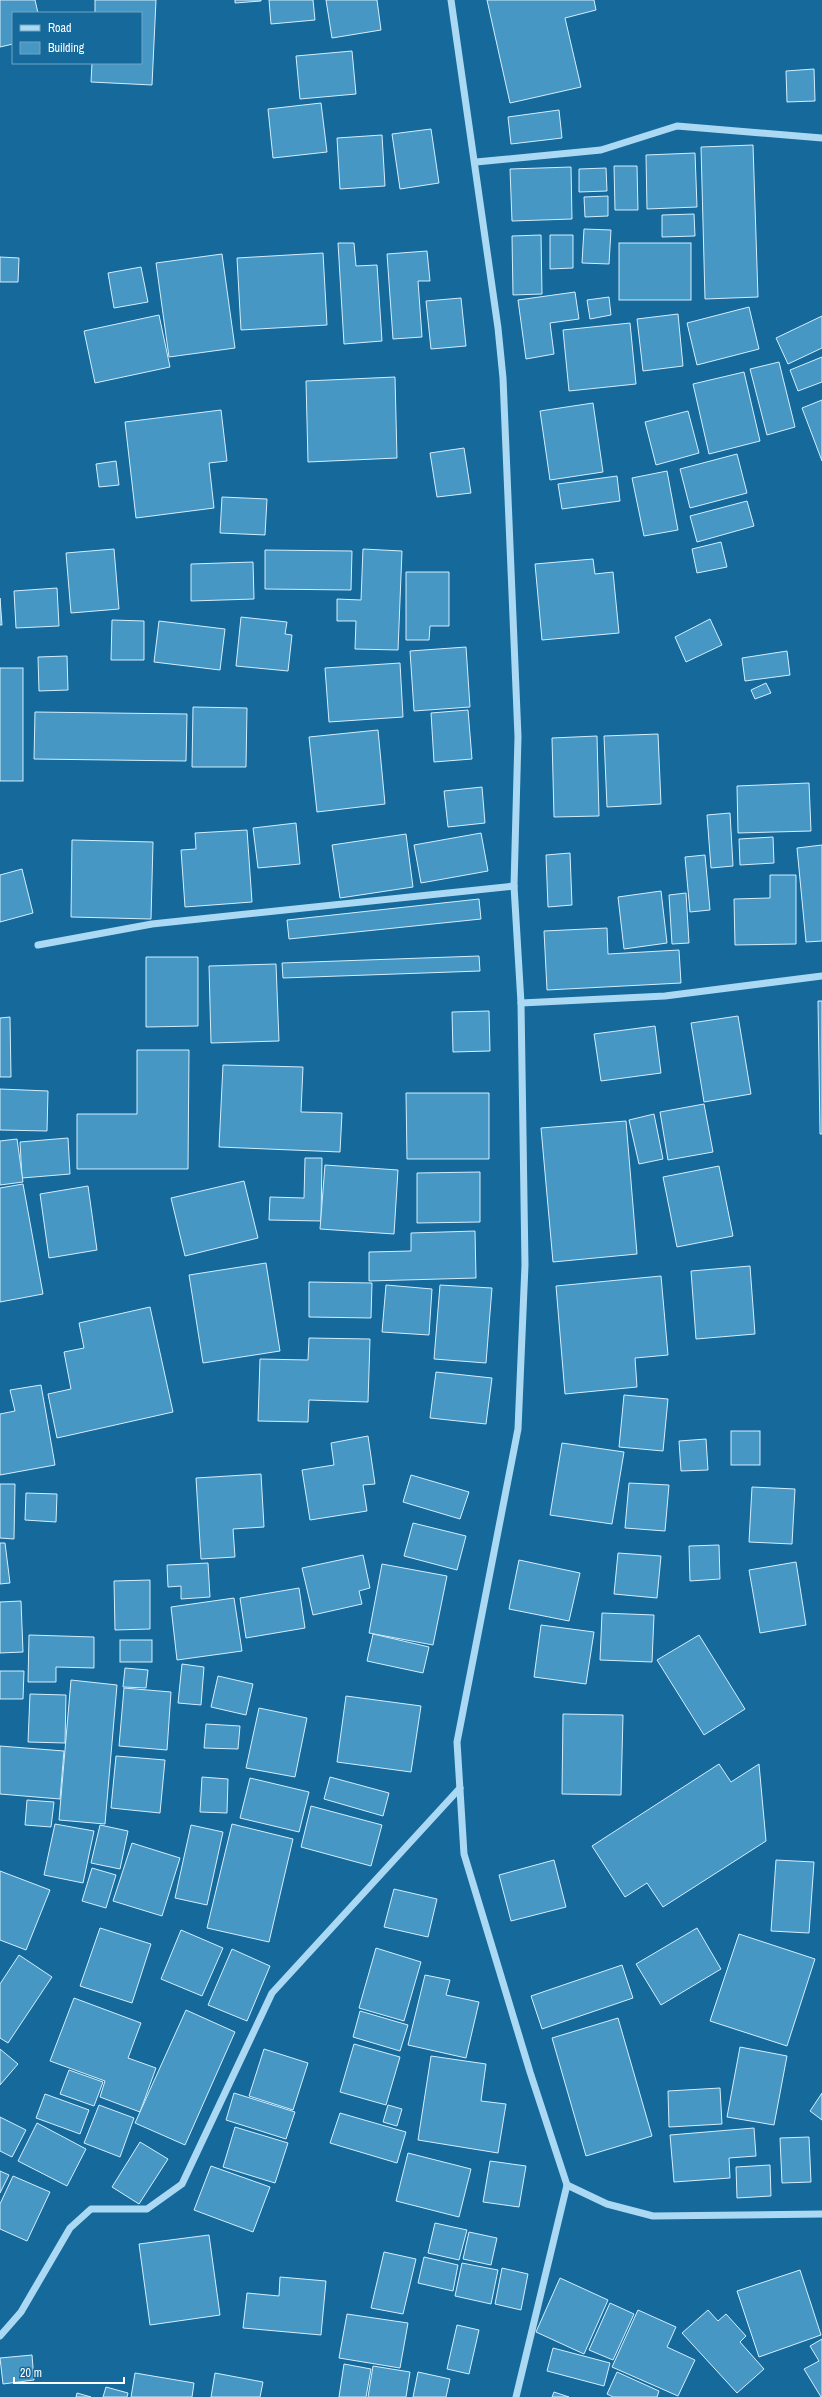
<svg xmlns="http://www.w3.org/2000/svg" width="822" height="2397" font-family="'Archivo Narrow',sans-serif">
	<style>
		.building { fill: #4797c5; stroke: #d3eefd }
		.lines { fill: none; stroke-linecap: round; stroke-linejoin: round }
		.minor { stroke: #abd9f3; stroke-width: 7 }
	</style>
	<rect width="100%" height="100%" fill="#15699b"/>
	<g class="building">
		<path d="M 0,0 L 35,0 L 38,13 L 13,13 L 13,44 L 0,47 Z"/>
		<path d="M 95,0 L 156,0 L 152,85 L 91,82 L 92,63 L 141,63 L 141,13 L 95,13 Z"/>
		<path d="M 235,0 L 261,0 L 261,1 L 235,3 Z"/>
		<path d="M 269,0 L 313,0 L 315,20 L 271,24 Z"/>
		<path d="M 326,0 L 377,0 L 381,30 L 332,38 Z"/>
		<path d="M 487,0 L 594,0 L 596,10 L 565,18 L 581,87 L 510,103 Z"/>
		<path d="M 352,51 L 356,94 L 300,99 L 296,56 Z"/>
		<path d="M 814,69 L 815,101 L 787,102 L 786,71 Z"/>
		<path d="M 321,103 L 327,152 L 273,158 L 268,109 Z"/>
		<path d="M 559,110 L 562,138 L 511,144 L 508,117 Z"/>
		<path d="M 431,129 L 439,183 L 400,189 L 392,134 Z"/>
		<path d="M 382,135 L 385,186 L 340,189 L 337,138 Z"/>
		<path d="M 753,145 L 758,297 L 705,299 L 701,147 Z"/>
		<path d="M 695,153 L 697,207 L 647,209 L 646,155 Z"/>
		<path d="M 614,166 L 637,166 L 638,210 L 615,210 Z"/>
		<path d="M 571,167 L 572,219 L 512,221 L 510,169 Z"/>
		<path d="M 606,168 L 607,191 L 579,192 L 579,169 Z"/>
		<path d="M 608,196 L 608,216 L 585,217 L 584,197 Z"/>
		<path d="M 694,214 L 695,236 L 662,237 L 662,215 Z"/>
		<path d="M 584,229 L 611,230 L 609,264 L 582,263 Z"/>
		<path d="M 541,235 L 542,294 L 513,295 L 512,236 Z"/>
		<path d="M 550,235 L 573,235 L 573,268 L 550,269 Z"/>
		<path d="M 338,243 L 354,243 L 356,266 L 377,265 L 382,341 L 344,344 Z"/>
		<rect x="619" y="243" width="72" height="57"/>
		<path d="M 427,251 L 430,281 L 418,281 L 422,337 L 393,339 L 387,254 Z"/>
		<path d="M 323,253 L 327,325 L 241,330 L 237,258 Z"/>
		<path d="M 222,254 L 235,348 L 169,357 L 156,263 Z"/>
		<path d="M 0,257 L 19,258 L 18,282 L 0,282 Z"/>
		<path d="M 141,267 L 148,302 L 114,308 L 108,273 Z"/>
		<path d="M 575,292 L 579,319 L 550,323 L 554,354 L 526,359 L 518,300 Z"/>
		<path d="M 609,297 L 611,315 L 590,319 L 587,300 Z"/>
		<path d="M 461,298 L 466,346 L 431,349 L 426,301 Z"/>
		<path d="M 749,307 L 759,349 L 697,365 L 687,323 Z"/>
		<path d="M 678,314 L 683,366 L 643,371 L 637,319 Z"/>
		<path d="M 159,315 L 170,367 L 95,383 L 84,331 Z"/>
		<path d="M 822,316 L 822,348 L 788,364 L 776,338 Z"/>
		<path d="M 630,323 L 636,384 L 569,391 L 563,330 Z"/>
		<path d="M 822,357 L 822,382 L 798,391 L 790,370 Z"/>
		<path d="M 779,362 L 795,427 L 767,435 L 750,369 Z"/>
		<path d="M 744,372 L 760,441 L 709,454 L 693,384 Z"/>
		<path d="M 395,377 L 397,458 L 308,462 L 306,381 Z"/>
		<path d="M 822,400 L 822,461 L 802,408 Z"/>
		<path d="M 593,403 L 603,472 L 550,480 L 540,411 Z"/>
		<path d="M 221,410 L 227,461 L 209,463 L 214,508 L 136,518 L 125,422 Z"/>
		<path d="M 688,411 L 699,453 L 656,465 L 645,422 Z"/>
		<path d="M 464,448 L 471,493 L 437,497 L 430,453 Z"/>
		<path d="M 737,454 L 747,493 L 690,508 L 680,469 Z"/>
		<path d="M 116,461 L 119,485 L 99,487 L 96,464 Z"/>
		<path d="M 667,471 L 678,530 L 644,536 L 632,478 Z"/>
		<path d="M 617,476 L 620,501 L 562,509 L 558,484 Z"/>
		<path d="M 222,497 L 267,499 L 265,535 L 220,533 Z"/>
		<path d="M 747,501 L 754,526 L 697,542 L 690,516 Z"/>
		<path d="M 721,542 L 727,567 L 697,573 L 692,549 Z"/>
		<path d="M 114,549 L 119,609 L 71,613 L 66,553 Z"/>
		<path d="M 363,549 L 402,551 L 398,650 L 355,649 L 356,621 L 337,621 L 337,599 L 361,600 Z"/>
		<path d="M 265,550 L 352,551 L 351,590 L 265,589 Z"/>
		<path d="M 593,559 L 595,574 L 613,572 L 619,633 L 542,640 L 535,564 Z"/>
		<path d="M 253,562 L 254,599 L 191,601 L 191,564 Z"/>
		<path d="M 406,572 L 449,572 L 449,626 L 430,626 L 429,640 L 406,640 Z"/>
		<path d="M 57,588 L 59,626 L 16,628 L 14,591 Z"/>
		<path d="M 0,598 L 2,625 L 0,625 Z"/>
		<path d="M 241,617 L 287,622 L 285,634 L 292,635 L 288,671 L 236,666 Z"/>
		<path d="M 710,619 L 722,645 L 686,662 L 675,637 Z"/>
		<path d="M 112,620 L 144,621 L 144,660 L 111,660 Z"/>
		<path d="M 159,621 L 225,629 L 220,670 L 154,662 Z"/>
		<path d="M 466,647 L 470,707 L 414,711 L 410,651 Z"/>
		<path d="M 787,651 L 790,675 L 745,681 L 742,658 Z"/>
		<path d="M 67,656 L 68,690 L 39,691 L 38,657 Z"/>
		<path d="M 400,663 L 403,717 L 329,722 L 325,668 Z"/>
		<rect x="0" y="668" width="23" height="113"/>
		<path d="M 766,683 L 771,693 L 755,699 L 751,690 Z"/>
		<path d="M 193,707 L 247,708 L 246,767 L 192,767 Z"/>
		<path d="M 468,710 L 472,759 L 434,762 L 431,713 Z"/>
		<path d="M 35,712 L 187,714 L 186,761 L 34,759 Z"/>
		<path d="M 378,730 L 385,804 L 317,812 L 309,737 Z"/>
		<path d="M 658,734 L 661,804 L 607,807 L 604,736 Z"/>
		<path d="M 597,736 L 599,816 L 554,817 L 552,738 Z"/>
		<path d="M 809,783 L 811,831 L 738,833 L 737,786 Z"/>
		<path d="M 482,787 L 485,823 L 448,827 L 444,791 Z"/>
		<path d="M 730,813 L 733,866 L 711,868 L 707,815 Z"/>
		<path d="M 296,823 L 300,864 L 258,868 L 253,828 Z"/>
		<path d="M 247,830 L 252,902 L 185,907 L 181,850 L 196,849 L 195,833 Z"/>
		<path d="M 481,833 L 488,871 L 421,883 L 414,845 Z"/>
		<path d="M 406,834 L 413,887 L 340,898 L 332,845 Z"/>
		<path d="M 773,837 L 774,863 L 740,865 L 739,839 Z"/>
		<path d="M 72,840 L 153,842 L 151,919 L 71,917 Z"/>
		<path d="M 822,845 L 822,941 L 806,942 L 797,848 Z"/>
		<path d="M 570,853 L 572,905 L 548,907 L 546,855 Z"/>
		<path d="M 705,855 L 710,910 L 690,912 L 685,857 Z"/>
		<path d="M 22,869 L 33,913 L 0,922 L 0,875 Z"/>
		<path d="M 770,875 L 796,875 L 796,944 L 735,945 L 734,899 L 770,898 Z"/>
		<path d="M 661,891 L 667,943 L 624,949 L 618,897 Z"/>
		<path d="M 686,893 L 689,943 L 672,944 L 669,895 Z"/>
		<path d="M 479,899 L 481,919 L 289,939 L 287,920 Z"/>
		<path d="M 607,928 L 608,954 L 679,950 L 681,983 L 547,990 L 544,931 Z"/>
		<path d="M 479,956 L 480,971 L 283,978 L 282,963 Z"/>
		<path d="M 146,957 L 198,957 L 198,1026 L 146,1027 Z"/>
		<path d="M 276,964 L 279,1041 L 211,1043 L 209,966 Z"/>
		<path d="M 818,1001 L 822,1001 L 822,1134 L 820,1134 Z"/>
		<path d="M 489,1011 L 490,1051 L 453,1052 L 452,1012 Z"/>
		<path d="M 738,1016 L 751,1094 L 704,1102 L 691,1023 Z"/>
		<path d="M 10,1017 L 11,1077 L 0,1077 L 0,1018 Z"/>
		<path d="M 655,1026 L 661,1073 L 601,1081 L 594,1034 Z"/>
		<path d="M 137,1050 L 189,1050 L 188,1169 L 77,1169 L 77,1114 L 137,1114 Z"/>
		<path d="M 223,1065 L 303,1067 L 301,1112 L 342,1113 L 340,1152 L 219,1147 Z"/>
		<path d="M 0,1089 L 48,1091 L 47,1131 L 0,1130 Z"/>
		<path d="M 406,1093 L 489,1093 L 489,1159 L 407,1159 Z"/>
		<path d="M 704,1104 L 713,1152 L 668,1160 L 660,1112 Z"/>
		<path d="M 654,1114 L 663,1159 L 639,1164 L 629,1120 Z"/>
		<path d="M 626,1121 L 637,1254 L 553,1262 L 541,1128 Z"/>
		<path d="M 68,1138 L 70,1174 L 22,1178 L 20,1142 Z"/>
		<path d="M 17,1139 L 23,1182 L 0,1185 L 0,1141 Z"/>
		<path d="M 305,1158 L 322,1158 L 321,1221 L 269,1220 L 270,1197 L 304,1198 Z"/>
		<path d="M 325,1165 L 398,1170 L 394,1234 L 320,1229 Z"/>
		<path d="M 719,1166 L 733,1236 L 677,1247 L 663,1177 Z"/>
		<path d="M 480,1172 L 480,1222 L 417,1223 L 417,1173 Z"/>
		<path d="M 244,1181 L 258,1238 L 185,1256 L 171,1198 Z"/>
		<path d="M 23,1184 L 43,1294 L 0,1302 L 0,1188 Z"/>
		<path d="M 88,1186 L 97,1250 L 49,1258 L 40,1194 Z"/>
		<path d="M 475,1231 L 476,1278 L 369,1281 L 369,1252 L 411,1251 L 411,1233 Z"/>
		<path d="M 266,1263 L 280,1351 L 203,1363 L 189,1275 Z"/>
		<path d="M 750,1266 L 755,1334 L 696,1339 L 691,1271 Z"/>
		<path d="M 661,1276 L 668,1355 L 635,1358 L 637,1387 L 565,1394 L 556,1286 Z"/>
		<path d="M 309,1282 L 372,1283 L 371,1318 L 309,1317 Z"/>
		<path d="M 386,1285 L 432,1289 L 429,1335 L 382,1332 Z"/>
		<path d="M 440,1285 L 492,1288 L 486,1363 L 434,1359 Z"/>
		<path d="M 150,1307 L 173,1412 L 57,1438 L 48,1394 L 71,1389 L 64,1352 L 84,1348 L 79,1323 Z"/>
		<path d="M 309,1338 L 370,1339 L 368,1402 L 309,1400 L 308,1422 L 258,1421 L 260,1359 L 308,1360 Z"/>
		<path d="M 436,1372 L 492,1378 L 486,1424 L 430,1418 Z"/>
		<path d="M 41,1385 L 55,1465 L 0,1475 L 0,1414 L 15,1411 L 10,1390 Z"/>
		<path d="M 624,1395 L 668,1399 L 663,1451 L 619,1447 Z"/>
		<rect x="731" y="1431" width="29" height="34"/>
		<path d="M 368,1436 L 375,1484 L 363,1485 L 367,1511 L 310,1520 L 302,1470 L 334,1465 L 331,1443 Z"/>
		<path d="M 706,1439 L 708,1470 L 681,1471 L 679,1441 Z"/>
		<path d="M 562,1443 L 624,1452 L 612,1524 L 550,1515 Z"/>
		<path d="M 261,1474 L 264,1527 L 233,1529 L 235,1557 L 201,1559 L 196,1478 Z"/>
		<path d="M 411,1475 L 469,1492 L 460,1519 L 403,1502 Z"/>
		<path d="M 629,1483 L 669,1485 L 665,1531 L 625,1528 Z"/>
		<path d="M 0,1484 L 15,1484 L 14,1539 L 0,1538 Z"/>
		<path d="M 752,1487 L 795,1489 L 792,1544 L 749,1542 Z"/>
		<path d="M 26,1493 L 57,1494 L 56,1522 L 25,1520 Z"/>
		<path d="M 413,1523 L 466,1536 L 457,1570 L 404,1556 Z"/>
		<path d="M 0,1543 L 5,1543 L 10,1583 L 0,1584 Z"/>
		<path d="M 719,1545 L 720,1579 L 690,1581 L 689,1546 Z"/>
		<path d="M 618,1553 L 661,1556 L 657,1598 L 614,1594 Z"/>
		<path d="M 363,1555 L 370,1588 L 359,1591 L 362,1604 L 313,1615 L 302,1568 Z"/>
		<path d="M 519,1560 L 580,1573 L 569,1621 L 509,1609 Z"/>
		<path d="M 796,1562 L 806,1625 L 760,1633 L 749,1570 Z"/>
		<path d="M 208,1563 L 210,1597 L 181,1599 L 181,1586 L 168,1587 L 167,1565 Z"/>
		<path d="M 382,1564 L 447,1576 L 433,1645 L 369,1633 Z"/>
		<path d="M 150,1580 L 150,1629 L 115,1630 L 114,1581 Z"/>
		<path d="M 299,1588 L 305,1628 L 246,1638 L 240,1598 Z"/>
		<path d="M 234,1598 L 242,1651 L 177,1660 L 171,1607 Z"/>
		<path d="M 21,1601 L 23,1652 L 0,1653 L 0,1602 Z"/>
		<path d="M 602,1613 L 654,1615 L 652,1662 L 600,1660 Z"/>
		<path d="M 541,1625 L 594,1632 L 586,1684 L 534,1677 Z"/>
		<path d="M 373,1634 L 429,1647 L 423,1673 L 367,1661 Z"/>
		<path d="M 29,1635 L 94,1637 L 94,1668 L 56,1667 L 56,1682 L 28,1682 Z"/>
		<path d="M 699,1635 L 745,1709 L 704,1735 L 657,1660 Z"/>
		<rect x="120" y="1640" width="32" height="22"/>
		<path d="M 182,1664 L 204,1667 L 201,1705 L 178,1703 Z"/>
		<path d="M 125,1668 L 148,1670 L 146,1688 L 123,1687 Z"/>
		<path d="M 0,1671 L 24,1671 L 23,1699 L 0,1699 Z"/>
		<path d="M 218,1676 L 253,1684 L 246,1715 L 211,1707 Z"/>
		<path d="M 71,1680 L 117,1685 L 105,1824 L 59,1820 Z"/>
		<path d="M 124,1688 L 171,1692 L 167,1750 L 119,1746 Z"/>
		<path d="M 30,1694 L 66,1695 L 65,1743 L 28,1742 Z"/>
		<path d="M 346,1696 L 421,1706 L 411,1772 L 337,1762 Z"/>
		<path d="M 259,1708 L 307,1718 L 295,1777 L 246,1768 Z"/>
		<path d="M 563,1714 L 623,1715 L 621,1795 L 562,1794 Z"/>
		<path d="M 206,1724 L 240,1726 L 238,1749 L 204,1748 Z"/>
		<path d="M 0,1746 L 64,1751 L 60,1799 L 0,1794 Z"/>
		<path d="M 116,1756 L 165,1760 L 160,1813 L 111,1808 Z"/>
		<path d="M 719,1764 L 731,1782 L 759,1764 L 766,1841 L 663,1907 L 647,1883 L 625,1897 L 592,1846 Z"/>
		<path d="M 202,1777 L 228,1779 L 227,1813 L 200,1812 Z"/>
		<path d="M 330,1777 L 389,1793 L 383,1816 L 324,1799 Z"/>
		<path d="M 250,1778 L 309,1792 L 299,1832 L 240,1818 Z"/>
		<path d="M 27,1800 L 54,1802 L 51,1827 L 25,1825 Z"/>
		<path d="M 311,1806 L 382,1825 L 371,1866 L 301,1847 Z"/>
		<path d="M 55,1824 L 94,1831 L 83,1883 L 44,1875 Z"/>
		<path d="M 232,1824 L 293,1839 L 269,1942 L 207,1928 Z"/>
		<path d="M 100,1825 L 128,1831 L 120,1869 L 91,1863 Z"/>
		<path d="M 191,1825 L 223,1832 L 207,1905 L 175,1898 Z"/>
		<path d="M 132,1843 L 180,1858 L 162,1916 L 113,1901 Z"/>
		<path d="M 554,1860 L 566,1907 L 511,1921 L 499,1875 Z"/>
		<path d="M 776,1860 L 814,1862 L 809,1933 L 771,1931 Z"/>
		<path d="M 92,1868 L 116,1875 L 106,1908 L 82,1901 Z"/>
		<path d="M 0,1871 L 50,1890 L 26,1950 L 0,1940 Z"/>
		<path d="M 394,1889 L 437,1899 L 428,1937 L 384,1927 Z"/>
		<path d="M 100,1928 L 151,1944 L 132,2003 L 80,1986 Z"/>
		<path d="M 697,1928 L 721,1969 L 661,2005 L 636,1964 Z"/>
		<path d="M 181,1930 L 223,1948 L 202,1996 L 161,1979 Z"/>
		<path d="M 739,1934 L 815,1959 L 787,2046 L 710,2021 Z"/>
		<path d="M 376,1948 L 421,1962 L 404,2021 L 359,2008 Z"/>
		<path d="M 232,1949 L 270,1966 L 247,2021 L 208,2005 Z"/>
		<path d="M 19,1955 L 52,1977 L 8,2043 L 0,2038 L 0,1984 Z"/>
		<path d="M 622,1965 L 633,1998 L 542,2029 L 531,1996 Z"/>
		<path d="M 425,1975 L 450,1980 L 446,1995 L 479,2002 L 466,2058 L 408,2045 Z"/>
		<path d="M 74,1998 L 141,2023 L 128,2058 L 156,2068 L 140,2112 L 100,2097 L 105,2081 L 50,2061 Z"/>
		<path d="M 186,2010 L 235,2032 L 185,2145 L 135,2123 Z"/>
		<path d="M 360,2011 L 408,2025 L 400,2051 L 353,2037 Z"/>
		<path d="M 618,2018 L 652,2136 L 586,2156 L 552,2038 Z"/>
		<path d="M 354,2044 L 400,2057 L 386,2105 L 340,2092 Z"/>
		<path d="M 740,2047 L 787,2056 L 774,2125 L 727,2117 Z"/>
		<path d="M 0,2049 L 18,2064 L 0,2085 Z"/>
		<path d="M 264,2049 L 308,2063 L 293,2110 L 249,2096 Z"/>
		<path d="M 431,2056 L 486,2064 L 481,2101 L 506,2104 L 498,2153 L 418,2140 Z"/>
		<path d="M 69,2070 L 103,2082 L 94,2106 L 60,2094 Z"/>
		<path d="M 720,2088 L 722,2124 L 669,2127 L 668,2091 Z"/>
		<path d="M 234,2093 L 295,2112 L 286,2139 L 226,2120 Z"/>
		<path d="M 822,2093 L 822,2120 L 810,2111 Z"/>
		<path d="M 45,2094 L 89,2110 L 80,2134 L 36,2118 Z"/>
		<path d="M 99,2105 L 134,2118 L 120,2157 L 84,2143 Z"/>
		<path d="M 388,2105 L 402,2109 L 397,2126 L 383,2122 Z"/>
		<path d="M 340,2113 L 406,2132 L 397,2163 L 330,2143 Z"/>
		<path d="M 0,2117 L 26,2130 L 12,2157 L 0,2151 Z"/>
		<path d="M 37,2123 L 86,2149 L 67,2186 L 18,2161 Z"/>
		<path d="M 235,2127 L 288,2143 L 275,2183 L 223,2167 Z"/>
		<path d="M 754,2128 L 756,2156 L 729,2158 L 730,2178 L 674,2182 L 670,2135 Z"/>
		<path d="M 809,2137 L 811,2182 L 782,2183 L 780,2138 Z"/>
		<path d="M 140,2142 L 168,2159 L 139,2204 L 112,2187 Z"/>
		<path d="M 408,2153 L 471,2169 L 459,2217 L 396,2201 Z"/>
		<path d="M 490,2161 L 526,2166 L 519,2207 L 483,2202 Z"/>
		<path d="M 770,2165 L 771,2196 L 737,2198 L 736,2167 Z"/>
		<path d="M 211,2166 L 270,2187 L 253,2232 L 194,2210 Z"/>
		<path d="M 0,2171 L 9,2175 L 0,2193 Z"/>
		<path d="M 13,2176 L 50,2192 L 27,2241 L 0,2229 L 0,2204 Z"/>
		<path d="M 435,2223 L 467,2230 L 459,2260 L 428,2253 Z"/>
		<path d="M 469,2232 L 497,2238 L 491,2265 L 463,2259 Z"/>
		<path d="M 209,2235 L 220,2315 L 150,2325 L 139,2244 Z"/>
		<path d="M 384,2252 L 416,2259 L 403,2314 L 371,2308 Z"/>
		<path d="M 424,2257 L 458,2265 L 453,2291 L 418,2283 Z"/>
		<path d="M 462,2263 L 498,2270 L 491,2304 L 455,2296 Z"/>
		<path d="M 502,2268 L 528,2274 L 521,2310 L 495,2304 Z"/>
		<path d="M 800,2270 L 821,2335 L 759,2357 L 737,2291 Z"/>
		<path d="M 280,2277 L 326,2281 L 321,2335 L 243,2328 L 247,2293 L 279,2296 Z"/>
		<path d="M 560,2278 L 608,2300 L 584,2354 L 536,2332 Z"/>
		<path d="M 610,2303 L 634,2314 L 613,2360 L 589,2350 Z"/>
		<path d="M 638,2310 L 676,2327 L 667,2347 L 695,2360 L 678,2396 L 612,2367 Z"/>
		<path d="M 708,2310 L 718,2321 L 726,2314 L 746,2336 L 740,2342 L 764,2369 L 737,2393 L 682,2333 Z"/>
		<path d="M 347,2314 L 408,2323 L 400,2368 L 339,2358 Z"/>
		<path d="M 457,2325 L 479,2330 L 469,2374 L 447,2369 Z"/>
		<path d="M 822,2339 L 822,2397 L 821,2397 L 804,2369 L 819,2361 L 810,2346 Z"/>
		<path d="M 553,2348 L 610,2363 L 604,2386 L 547,2371 Z"/>
		<path d="M 32,2355 L 34,2380 L 3,2384 L 0,2358 Z"/>
		<path d="M 344,2364 L 371,2369 L 366,2397 L 339,2397 Z"/>
		<path d="M 373,2366 L 410,2372 L 406,2397 L 368,2397 Z"/>
		<path d="M 418,2372 L 450,2379 L 446,2397 L 413,2397 Z"/>
		<path d="M 617,2372 L 659,2391 L 657,2397 L 613,2397 L 607,2394 Z"/>
		<path d="M 135,2373 L 194,2383 L 192,2397 L 131,2397 Z"/>
		<path d="M 215,2373 L 263,2382 L 260,2397 L 211,2397 Z"/>
		<path d="M 106,2387 L 128,2393 L 127,2397 L 103,2397 Z"/>
		<path d="M 554,2392 L 569,2397 L 552,2397 Z"/>
		<path d="M 77,2393 L 91,2397 L 76,2397 Z"/>
	</g>
	<g class="lines">
		<g class="minor">
			<path d="M 451,0 L 498,328 L 503,378 L 518,737 L 514,886 L 521,1003 L 525,1265 L 518,1429 L 457,1742 L 464,1854 L 530,2072 L 567,2185 L 607,2204 L 653,2216 L 822,2214"/>
			<path d="M 476,162 L 601,150 L 677,126 L 822,138"/>
			<path d="M 38,945 L 152,924 L 514,886"/>
			<path d="M 521,1003 L 665,996 L 822,976"/>
			<path d="M 0,2336 L 21,2312 L 70,2228 L 91,2209 L 147,2209 L 182,2184 L 272,1993 L 460,1788"/>
			<path d="M 516,2397 L 567,2185"/>
		</g>
	</g>
	<rect x="12" y="12" width="130" height="52" fill="#15699b" stroke="#73a5c3"/>
	<rect x="20" y="25" width="20" height="6" fill="#abd9f3" stroke="#73a5c3"/>
	<text x="48" y="32" font-size="12" fill="#ffffff">Road</text>
	<rect x="20" y="42" width="20" height="12" fill="#4797c5" stroke="#73a5c3"/>
	<text x="48" y="52" font-size="12" fill="#ffffff">Building</text>
	<path d="M14 2377v6h110v-6" fill="none" stroke="#ffffff" stroke-width="2"/>
	<text x="20" y="2377" font-size="12" fill="#ffffff" stroke="#15699b" stroke-width="3" paint-order="stroke">20 m</text>
</svg>
